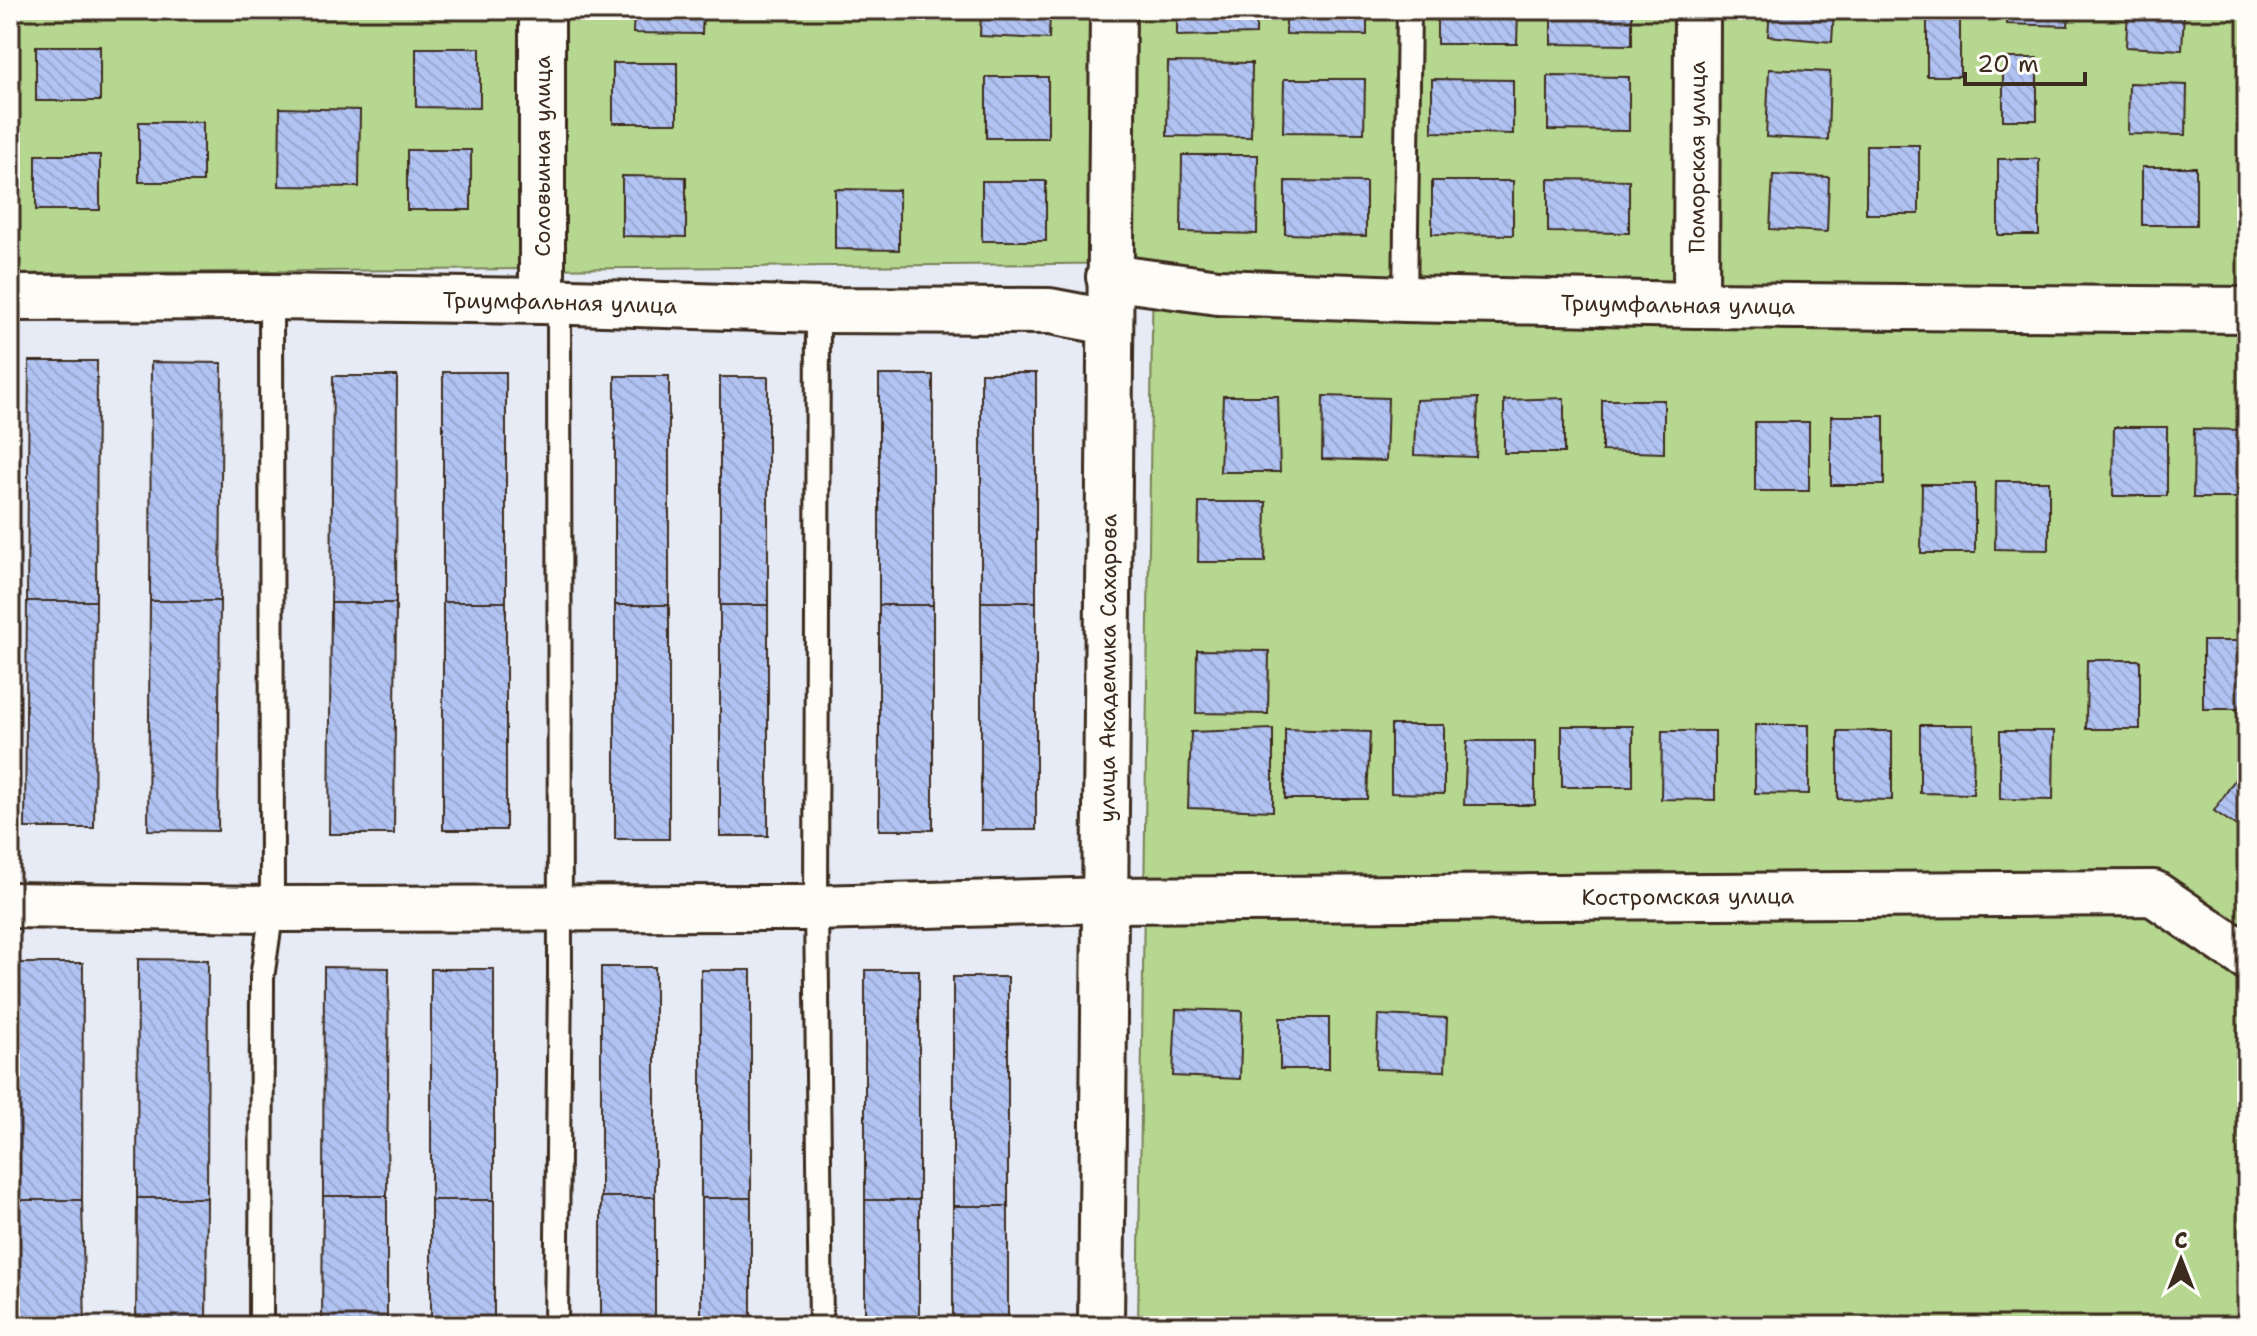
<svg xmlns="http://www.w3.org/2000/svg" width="2257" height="1336" font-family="'Shantell Sans',sans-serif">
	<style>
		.grass { fill: #b6d790; stroke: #788057; stroke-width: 2 }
		.building { fill: url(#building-back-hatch); stroke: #3b2a1e; stroke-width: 2 }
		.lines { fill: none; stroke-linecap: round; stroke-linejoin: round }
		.lane-casing { stroke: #3b2a1e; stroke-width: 28 }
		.street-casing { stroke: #3b2a1e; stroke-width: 50 }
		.lane { stroke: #fdfcf7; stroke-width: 22 }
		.street { stroke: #fdfcf7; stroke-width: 44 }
		.labels { text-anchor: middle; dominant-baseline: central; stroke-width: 7; stroke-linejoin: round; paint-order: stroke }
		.street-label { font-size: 22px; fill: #3b2a1e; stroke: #fdfcf7 }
	</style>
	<defs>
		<pattern id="building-back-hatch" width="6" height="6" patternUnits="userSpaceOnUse" patternTransform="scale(2)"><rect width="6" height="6" fill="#b1c3f3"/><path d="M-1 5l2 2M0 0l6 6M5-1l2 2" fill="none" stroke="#99a8d0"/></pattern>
	</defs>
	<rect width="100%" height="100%" fill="#e6ebf6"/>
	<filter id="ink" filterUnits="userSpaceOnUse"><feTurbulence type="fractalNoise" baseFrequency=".0125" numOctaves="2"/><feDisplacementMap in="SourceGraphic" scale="16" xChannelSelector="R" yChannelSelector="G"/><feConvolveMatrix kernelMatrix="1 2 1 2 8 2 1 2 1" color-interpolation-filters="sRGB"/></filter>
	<g filter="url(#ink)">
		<path class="grass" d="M 10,10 L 2247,10 L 2247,1326 L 1138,1326 L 1153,263 L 10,274 Z"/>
		<g class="building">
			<rect x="141" y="10" width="63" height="4"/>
			<rect x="414" y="10" width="63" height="3"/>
			<path d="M 634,10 L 703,10 L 702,34 L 633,33 Z"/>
			<path d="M 981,10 L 1050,10 L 1049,39 L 980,36 Z"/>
			<path d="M 1177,10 L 1256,10 L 1256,34 L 1177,36 Z"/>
			<path d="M 1286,10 L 1367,10 L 1367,35 L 1286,34 Z"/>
			<path d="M 1437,10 L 1518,10 L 1517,44 L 1437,44 Z"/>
			<path d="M 1551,10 L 1632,10 L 1632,45 L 1551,44 Z"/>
			<path d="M 1770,10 L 1834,10 L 1832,42 L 1768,36 Z"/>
			<rect x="1927" y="10" width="33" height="66"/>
			<path d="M 2007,10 L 2069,10 L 2068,26 L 2007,24 Z"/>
			<path d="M 2128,10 L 2184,10 L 2182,50 L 2126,47 Z"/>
			<rect x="36" y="46" width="64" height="55"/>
			<path d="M 416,48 L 480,48 L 480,108 L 416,107 Z"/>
			<rect x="2003" y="58" width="34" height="62"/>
			<path d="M 1168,62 L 1252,63 L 1251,137 L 1167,136 Z"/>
			<rect x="613" y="63" width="64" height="60"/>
			<path d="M 1769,69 L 1830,72 L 1828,140 L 1766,137 Z"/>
			<path d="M 1548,76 L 1629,77 L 1629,131 L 1548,130 Z"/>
			<rect x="986" y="77" width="62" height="61"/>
			<path d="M 1284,79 L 1365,79 L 1364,133 L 1283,132 Z"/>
			<path d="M 1432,79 L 1513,80 L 1513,134 L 1432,132 Z"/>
			<path d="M 2129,83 L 2187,85 L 2186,135 L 2128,134 Z"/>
			<path d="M 280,108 L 360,110 L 359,187 L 279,186 Z"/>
			<rect x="139" y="122" width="64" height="60"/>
			<rect x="1866" y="145" width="53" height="69"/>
			<rect x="407" y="150" width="64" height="60"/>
			<rect x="36" y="155" width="64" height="55"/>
			<path d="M 1182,155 L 1258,155 L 1257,234 L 1181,232 Z"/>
			<rect x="1998" y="159" width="41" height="76"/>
			<rect x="2142" y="167" width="54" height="58"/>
			<path d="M 1773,175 L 1829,177 L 1827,232 L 1770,229 Z"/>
			<path d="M 622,176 L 686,177 L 686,237 L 622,236 Z"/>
			<path d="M 1548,179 L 1629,180 L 1629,233 L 1548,232 Z"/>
			<rect x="982" y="181" width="64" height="60"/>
			<path d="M 1285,181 L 1366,182 L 1366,236 L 1285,234 Z"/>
			<path d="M 1432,181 L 1513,181 L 1513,235 L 1432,234 Z"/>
			<path d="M 835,189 L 899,190 L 899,250 L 835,249 Z"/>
			<path d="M 29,361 L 97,361 L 96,601 L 27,601 Z"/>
			<path d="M 151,362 L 222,363 L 220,601 L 150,601 Z"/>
			<rect x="443" y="372" width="63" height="230"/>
			<rect x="981" y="373" width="55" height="229"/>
			<rect x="879" y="375" width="54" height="230"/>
			<path d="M 333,376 L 397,376 L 396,603 L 331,603 Z"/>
			<rect x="615" y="376" width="54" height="229"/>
			<rect x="720" y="377" width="48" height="228"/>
			<path d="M 1223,396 L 1278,396 L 1280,472 L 1220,472 Z"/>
			<path d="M 1323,396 L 1388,398 L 1386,461 L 1322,459 Z"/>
			<path d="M 1478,398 L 1476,457 L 1414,455 L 1416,400 Z"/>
			<path d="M 1564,398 L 1564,453 L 1504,453 L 1504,400 Z"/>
			<path d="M 1602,400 L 1664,400 L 1664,453 L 1602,451 Z"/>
			<rect x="1831" y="416" width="53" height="69"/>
			<rect x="1755" y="422" width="54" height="69"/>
			<path d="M 2114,427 L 2167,427 L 2167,496 L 2113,496 Z"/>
			<path d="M 2194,429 L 2247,430 L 2247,498 L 2193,498 Z"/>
			<path d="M 1996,481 L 2049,481 L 2049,550 L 1995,549 Z"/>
			<path d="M 1922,484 L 1975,484 L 1975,553 L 1921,553 Z"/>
			<path d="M 1199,502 L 1266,502 L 1265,562 L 1198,562 Z"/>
			<path d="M 27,601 L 96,601 L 94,828 L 25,828 Z"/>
			<path d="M 150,601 L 220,601 L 218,831 L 148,830 Z"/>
			<rect x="443" y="602" width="63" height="228"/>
			<rect x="981" y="602" width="55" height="228"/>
			<path d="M 331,603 L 396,603 L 394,834 L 329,834 Z"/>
			<rect x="615" y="605" width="54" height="234"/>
			<rect x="720" y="605" width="48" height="231"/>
			<rect x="879" y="605" width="54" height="225"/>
			<rect x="2203" y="641" width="44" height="68"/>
			<path d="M 1197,650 L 1269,651 L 1268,714 L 1196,713 Z"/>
			<path d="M 2087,660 L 2140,660 L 2140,729 L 2086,729 Z"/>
			<path d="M 1391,725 L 1444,725 L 1444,794 L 1391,793 Z"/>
			<path d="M 1755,725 L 1809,725 L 1809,794 L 1755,793 Z"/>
			<path d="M 1920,725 L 1974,725 L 1973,794 L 1920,793 Z"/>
			<rect x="1562" y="726" width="71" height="61"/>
			<path d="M 1273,729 L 1273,811 L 1188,808 L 1191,732 Z"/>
			<path d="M 1285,729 L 1370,732 L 1367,799 L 1285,799 Z"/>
			<path d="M 1662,731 L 1715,731 L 1715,800 L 1661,799 Z"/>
			<path d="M 1838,731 L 1892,731 L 1892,800 L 1838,799 Z"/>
			<path d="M 2000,731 L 2054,731 L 2053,800 L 2000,799 Z"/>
			<path d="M 1467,741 L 1535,741 L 1535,805 L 1464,805 Z"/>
			<path d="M 2247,761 L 2247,833 L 2214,811 Z"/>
			<path d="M 138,959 L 208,960 L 207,1198 L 137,1198 Z"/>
			<path d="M 14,963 L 83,963 L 82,1200 L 14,1200 Z"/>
			<path d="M 324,967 L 389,968 L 387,1196 L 323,1196 Z"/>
			<rect x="601" y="967" width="54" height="230"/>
			<rect x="431" y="969" width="63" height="231"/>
			<rect x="701" y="970" width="50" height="228"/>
			<rect x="865" y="970" width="54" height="230"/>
			<rect x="953" y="977" width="55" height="229"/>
			<path d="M 1176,1009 L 1242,1011 L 1240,1079 L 1173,1076 Z"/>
			<path d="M 1378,1015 L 1447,1018 L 1445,1071 L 1376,1069 Z"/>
			<rect x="1280" y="1018" width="49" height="51"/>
			<path d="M 323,1196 L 387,1196 L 387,1326 L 322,1326 Z"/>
			<rect x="601" y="1197" width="54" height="129"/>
			<path d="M 137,1198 L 207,1198 L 206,1326 L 136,1326 Z"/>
			<rect x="701" y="1198" width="50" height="128"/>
			<path d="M 14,1200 L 82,1200 L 85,1326 L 16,1326 Z"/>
			<rect x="431" y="1200" width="63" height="126"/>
			<rect x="865" y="1200" width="54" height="126"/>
			<rect x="953" y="1206" width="55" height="120"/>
		</g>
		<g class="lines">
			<defs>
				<g id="lane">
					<path d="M 1405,299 L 1409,10"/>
					<path d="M 818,310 L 816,908 L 821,1326"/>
					<path d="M 261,1326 L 262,978 L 272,909 L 271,297"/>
					<path d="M 556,1326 L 560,977 L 559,303"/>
				</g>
				<g id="street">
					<path id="s1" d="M 1109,277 L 1218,292 L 1405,299 L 1696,305 L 2247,310"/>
					<path id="s2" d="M 10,298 L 271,297 L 542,301 L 818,310 L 1050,311 L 1108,322"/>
					<path d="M 542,301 L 542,10"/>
					<path id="s3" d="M 1696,305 L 1697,10"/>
					<path id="s4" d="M 10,905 L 272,909 L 816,908 L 1108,900 L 2153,893 L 2247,957"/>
					<path id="s5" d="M 1101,1326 C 1108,887 1107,449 1113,10"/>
				</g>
			</defs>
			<use href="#lane" class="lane-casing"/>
			<use href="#street" class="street-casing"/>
			<use href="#lane" class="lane"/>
			<use href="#street" class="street"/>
		</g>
	</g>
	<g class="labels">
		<g class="street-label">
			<text transform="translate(542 156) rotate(-90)">Соловьиная улица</text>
			<text stroke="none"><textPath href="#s3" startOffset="148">Поморская улица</textPath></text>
			<text stroke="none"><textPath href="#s2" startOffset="550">Триумфальная улица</textPath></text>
			<text stroke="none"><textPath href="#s1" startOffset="570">Триумфальная улица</textPath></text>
			<text stroke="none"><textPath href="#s5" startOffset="658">улица Академика Сахарова</textPath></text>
			<text stroke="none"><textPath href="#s4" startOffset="1678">Костромская улица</textPath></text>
		</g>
	</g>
	<rect width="2257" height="1336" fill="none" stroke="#fdfcf7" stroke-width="40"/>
	<rect x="20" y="20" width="2217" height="1296" fill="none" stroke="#3b2a1e" stroke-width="3" filter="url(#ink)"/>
	<g transform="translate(2181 1260)" stroke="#fdfcf7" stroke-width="6" paint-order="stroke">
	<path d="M0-6L14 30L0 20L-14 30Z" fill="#3b2a1e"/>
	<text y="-12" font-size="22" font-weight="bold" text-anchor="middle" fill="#3b2a1e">С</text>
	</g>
	<path d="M1965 72v12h120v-12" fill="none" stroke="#3b2a1e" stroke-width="4"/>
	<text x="1977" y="72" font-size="24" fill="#3b2a1e" stroke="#fdfcf7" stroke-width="6" paint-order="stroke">20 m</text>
</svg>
